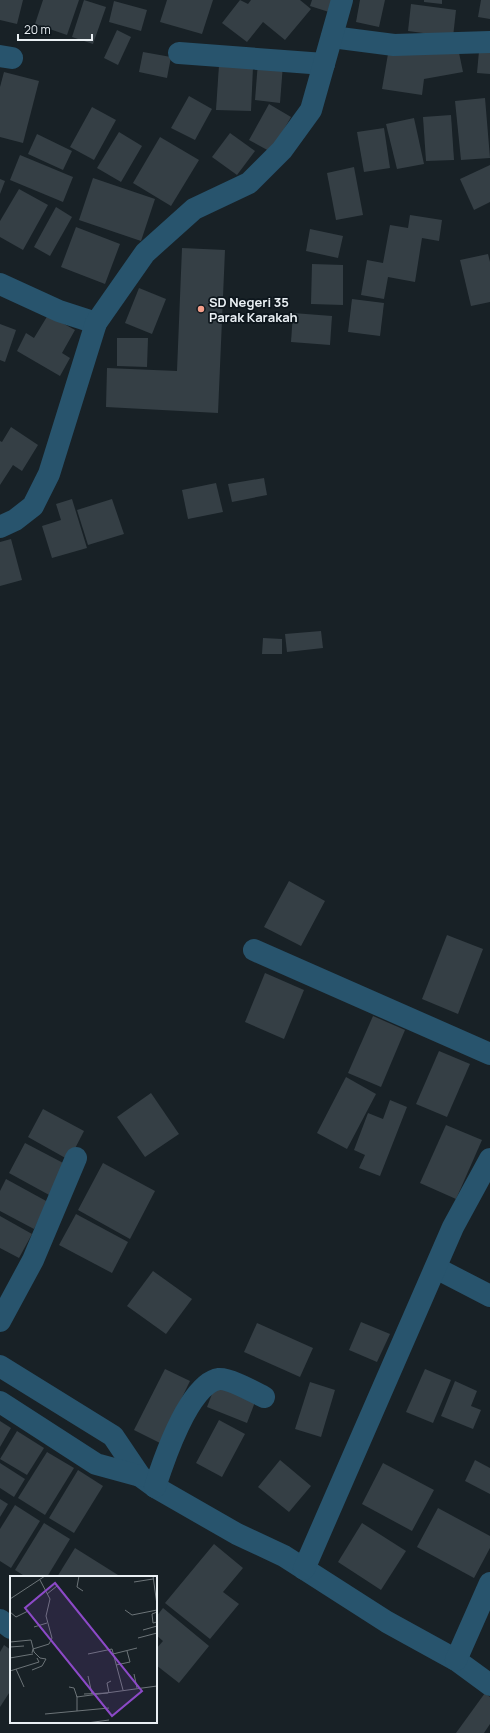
<svg xmlns="http://www.w3.org/2000/svg" width="490" height="1733" font-family="Manrope,sans-serif">
	<style>
		.building { fill: #353f45 }
		.lines { fill: none; stroke-linecap: round; stroke-linejoin: round }
		.street { stroke: #28546d; stroke-width: 22 }
		.poi-dot { fill: #f49e8a; stroke: #0e171d; stroke-width: 1.5 }
		.labels { text-anchor: middle; dominant-baseline: central; stroke-width: 3.5; stroke-linejoin: round; paint-order: stroke }
		.poi-label { font-size: 13px; font-weight: bold; fill: #eaf0f4; stroke: #0e171d; text-anchor: start }
		.inset-road { fill: none; stroke: #6c7478; stroke-width: 1 }
		.view { fill: #8c49c7; fill-opacity: 0.15; stroke: #8c49c7; stroke-width: 2 }
		.inset-edge { fill: none; stroke: #eaf0f4; stroke-width: 2 }
	</style>
	<rect width="100%" height="100%" fill="#182126"/>
	<g class="building">
		<path d="M 0,0 L 23,0 L 17,24 L 0,20 Z"/>
		<path d="M 43,0 L 79,0 L 67,35 L 35,24 Z"/>
		<path d="M 84,0 L 106,7 L 93,44 L 72,37 Z"/>
		<path d="M 167,0 L 213,0 L 202,34 L 160,22 Z"/>
		<path d="M 240,0 L 248,4 L 251,0 L 300,0 L 311,9 L 285,40 L 263,22 L 247,42 L 222,23 Z"/>
		<path d="M 312,0 L 332,0 L 329,12 L 310,6 Z"/>
		<path d="M 360,0 L 385,0 L 379,27 L 356,22 Z"/>
		<path d="M 424,0 L 442,0 L 442,4 L 424,2 Z"/>
		<path d="M 481,0 L 490,0 L 490,19 L 478,17 Z"/>
		<path d="M 114,1 L 147,10 L 141,31 L 109,22 Z"/>
		<path d="M 411,4 L 456,10 L 453,37 L 408,31 Z"/>
		<path d="M 117,30 L 131,37 L 118,65 L 104,58 Z"/>
		<path d="M 389,48 L 458,48 L 463,72 L 424,79 L 422,95 L 382,89 Z"/>
		<path d="M 479,51 L 490,52 L 490,74 L 477,73 Z"/>
		<path d="M 143,52 L 171,57 L 167,78 L 139,72 Z"/>
		<path d="M 258,62 L 283,64 L 280,103 L 255,100 Z"/>
		<path d="M 219,65 L 253,67 L 251,111 L 216,110 Z"/>
		<path d="M 4,72 L 39,81 L 23,143 L 0,137 L 0,87 Z"/>
		<path d="M 189,96 L 212,109 L 195,140 L 171,128 Z"/>
		<path d="M 485,98 L 490,158 L 461,160 L 455,101 Z"/>
		<path d="M 269,104 L 291,117 L 271,152 L 249,140 Z"/>
		<path d="M 92,107 L 116,120 L 94,160 L 70,147 Z"/>
		<path d="M 451,115 L 454,160 L 426,161 L 423,117 Z"/>
		<path d="M 414,118 L 424,164 L 397,169 L 386,124 Z"/>
		<path d="M 384,128 L 390,168 L 364,172 L 357,132 Z"/>
		<path d="M 119,132 L 142,146 L 121,182 L 97,168 Z"/>
		<path d="M 230,133 L 255,151 L 237,175 L 212,157 Z"/>
		<path d="M 37,134 L 72,151 L 63,170 L 28,154 Z"/>
		<path d="M 160,137 L 199,160 L 171,206 L 133,183 Z"/>
		<path d="M 20,155 L 73,177 L 63,202 L 10,180 Z"/>
		<path d="M 490,165 L 490,202 L 474,210 L 460,179 Z"/>
		<path d="M 354,167 L 363,215 L 336,220 L 327,173 Z"/>
		<path d="M 93,178 L 155,199 L 141,241 L 79,220 Z"/>
		<path d="M 0,179 L 5,181 L 0,194 Z"/>
		<path d="M 19,189 L 48,205 L 23,250 L 0,237 L 0,221 Z"/>
		<path d="M 56,207 L 72,217 L 50,256 L 34,247 Z"/>
		<path d="M 410,215 L 442,220 L 439,241 L 422,238 L 415,282 L 388,277 L 384,299 L 361,295 L 367,260 L 383,263 L 390,225 L 408,228 Z"/>
		<path d="M 76,227 L 120,244 L 105,284 L 61,267 Z"/>
		<path d="M 310,229 L 343,236 L 338,258 L 306,251 Z"/>
		<path d="M 182,248 L 225,250 L 218,413 L 106,407 L 107,368 L 177,371 Z"/>
		<path d="M 488,254 L 490,262 L 490,302 L 471,306 L 460,260 Z"/>
		<path d="M 312,264 L 343,265 L 343,305 L 311,304 Z"/>
		<path d="M 139,288 L 166,299 L 152,334 L 125,323 Z"/>
		<path d="M 352,299 L 384,303 L 380,336 L 348,332 Z"/>
		<path d="M 293,313 L 332,316 L 330,345 L 291,342 Z"/>
		<path d="M 48,315 L 75,330 L 62,353 L 70,358 L 60,376 L 17,351 L 26,333 L 34,338 Z"/>
		<path d="M 0,324 L 16,330 L 5,362 L 0,360 Z"/>
		<path d="M 117,338 L 148,338 L 147,367 L 117,366 Z"/>
		<path d="M 11,427 L 38,445 L 22,471 L 13,465 L 0,485 L 0,441 L 2,442 Z"/>
		<path d="M 264,478 L 267,495 L 232,502 L 228,484 Z"/>
		<path d="M 216,483 L 223,512 L 188,519 L 182,490 Z"/>
		<path d="M 72,499 L 87,548 L 52,558 L 42,526 L 61,520 L 56,504 Z"/>
		<path d="M 112,499 L 124,534 L 88,545 L 77,510 Z"/>
		<path d="M 11,539 L 22,580 L 0,586 L 0,542 Z"/>
		<path d="M 321,631 L 323,648 L 287,652 L 285,634 Z"/>
		<path d="M 263,638 L 282,639 L 282,654 L 262,654 Z"/>
		<path d="M 289,881 L 325,901 L 301,946 L 264,927 Z"/>
		<path d="M 447,935 L 483,949 L 458,1014 L 422,999 Z"/>
		<path d="M 265,973 L 304,990 L 284,1039 L 245,1022 Z"/>
		<path d="M 373,1016 L 405,1030 L 381,1087 L 348,1073 Z"/>
		<path d="M 439,1051 L 470,1064 L 447,1117 L 416,1104 Z"/>
		<path d="M 346,1077 L 376,1094 L 347,1149 L 317,1133 Z"/>
		<path d="M 151,1093 L 179,1134 L 145,1157 L 117,1117 Z"/>
		<path d="M 390,1100 L 407,1107 L 380,1176 L 359,1168 L 365,1155 L 354,1150 L 368,1113 L 383,1119 Z"/>
		<path d="M 43,1109 L 84,1131 L 69,1160 L 28,1137 Z"/>
		<path d="M 446,1125 L 482,1140 L 456,1199 L 420,1183 Z"/>
		<path d="M 25,1143 L 67,1165 L 51,1196 L 9,1173 Z"/>
		<path d="M 103,1163 L 155,1191 L 130,1239 L 78,1210 Z"/>
		<path d="M 6,1179 L 48,1202 L 34,1229 L 0,1211 L 0,1191 Z"/>
		<path d="M 76,1214 L 128,1242 L 112,1273 L 59,1245 Z"/>
		<path d="M 0,1216 L 32,1234 L 19,1258 L 0,1248 Z"/>
		<path d="M 153,1271 L 192,1299 L 166,1334 L 127,1306 Z"/>
		<path d="M 361,1322 L 390,1334 L 377,1362 L 349,1350 Z"/>
		<path d="M 257,1323 L 313,1348 L 300,1377 L 244,1352 Z"/>
		<path d="M 165,1369 L 190,1381 L 160,1443 L 134,1430 Z"/>
		<path d="M 425,1369 L 451,1380 L 433,1423 L 406,1412 Z"/>
		<path d="M 217,1381 L 257,1397 L 247,1423 L 207,1407 Z"/>
		<path d="M 455,1381 L 477,1391 L 471,1406 L 481,1410 L 473,1429 L 441,1416 Z"/>
		<path d="M 310,1382 L 335,1390 L 321,1437 L 295,1429 Z"/>
		<path d="M 219,1420 L 245,1434 L 222,1477 L 196,1463 Z"/>
		<path d="M 0,1421 L 11,1428 L 0,1447 Z"/>
		<path d="M 17,1431 L 44,1448 L 27,1475 L 0,1459 Z"/>
		<path d="M 47,1452 L 74,1468 L 45,1515 L 18,1498 Z"/>
		<path d="M 280,1460 L 311,1486 L 289,1512 L 258,1487 Z"/>
		<path d="M 475,1460 L 490,1468 L 490,1494 L 465,1481 Z"/>
		<path d="M 0,1463 L 25,1479 L 14,1497 L 0,1488 Z"/>
		<path d="M 383,1463 L 434,1490 L 412,1531 L 362,1504 Z"/>
		<path d="M 78,1470 L 103,1486 L 74,1533 L 49,1518 Z"/>
		<path d="M 0,1499 L 8,1504 L 0,1517 Z"/>
		<path d="M 15,1505 L 40,1521 L 11,1568 L 0,1561 L 0,1529 Z"/>
		<path d="M 438,1508 L 490,1536 L 490,1548 L 474,1578 L 417,1547 Z"/>
		<path d="M 44,1523 L 70,1539 L 47,1577 L 26,1577 L 15,1570 Z"/>
		<path d="M 362,1523 L 406,1551 L 381,1590 L 338,1562 Z"/>
		<path d="M 214,1544 L 243,1568 L 223,1592 L 239,1604 L 210,1639 L 165,1603 Z"/>
		<path d="M 75,1548 L 118,1575 L 117,1577 L 57,1577 Z"/>
		<path d="M 163,1608 L 209,1646 L 179,1683 L 156,1665 L 156,1649 L 163,1641 L 156,1635 L 156,1617 Z"/>
		<path d="M 4,1645 L 11,1650 L 11,1690 L 0,1707 L 0,1652 Z"/>
		<path d="M 485,1693 L 490,1697 L 490,1724 L 484,1733 L 456,1733 Z"/>
	</g>
	<g class="lines">
		<g class="street">
			<path d="M 332,37 L 394,45 L 490,42"/>
			<path d="M 179,53 L 324,64"/>
			<path d="M 0,56 L 12,58"/>
			<path d="M 0,284 L 59,311 L 96,323"/>
			<path d="M 0,527 L 15,520 L 33,506 L 49,474 L 96,323 L 145,253 L 194,209 L 249,183 L 282,150 L 311,110 L 342,0"/>
			<path d="M 254,950 L 490,1054"/>
			<path d="M 436,1268 L 490,1296"/>
			<path d="M 0,1321 L 33,1260 L 76,1158"/>
			<path d="M 0,1366 L 113,1436 L 140,1476 L 155,1487 L 237,1534 L 284,1556 L 387,1622 L 456,1660 L 490,1685"/>
			<path d="M 0,1402 L 96,1464 L 140,1476"/>
			<path d="M 155,1487 C 163,1462 189,1383 219,1379 C 229,1378 254,1392 264,1397"/>
			<path d="M 304,1569 L 453,1227 L 490,1159"/>
			<path d="M 0,1620 L 11,1628"/>
			<path d="M 456,1660 L 490,1583"/>
		</g>
	</g>
	<circle class="poi-dot" cx="201" cy="309" r="4"/>
	<g class="labels">
		<g class="poi-label">
			<text x="209" y="302">SD Negeri 35<tspan x="209" dy="15">Parak Karakah</tspan></text>
		</g>
	</g>
	<g transform="translate(10 1576)">
		<rect width="147" height="147" fill="#182126"/>
		<path class="inset-road" d="M 69,0 L 67,11 L 73,15M 143,0 L 147,29M 124,6 L 143,3M 37,18 L 47,10M 0,23 L 35,0M 115,34 L 122,39 L 147,34M 0,36 L 6,41 L 18,35M 147,36 L 142,38 L 143,47 L 147,46M 24,51 L 37,47M 133,54 L 147,50M 128,62 L 147,57M 0,66 L 21,64 L 24,76 L 30,82 L 36,83 L 32,90 L 22,94M 0,71 L 14,70M 22,77 L 23,73 L 39,68 L 42,62 L 36,40 L 40,23 L 30,4M 78,78 L 102,73 L 113,114M 103,78 L 127,72M 0,82 L 23,78M 106,89 L 120,86 L 117,75M 6,93 L 14,111M 0,95 L 29,86 L 27,82M 124,98 L 127,112M 78,100 L 82,118M 59,111 L 64,112 L 67,121M 99,117 L 97,107 L 101,105M 74,118 L 98,117M 67,120 L 67,135M 67,121 L 147,110M 35,138 L 99,132M 77,147 L 99,144"/>
		<path class="view" d="M 45,7 L 132,115 L 102,140 L 15,32 Z"/>
		<rect width="147" height="147" class="inset-edge"/>
	</g>
	<path d="M18 34v6h74v-6" fill="none" stroke="#eaf0f4" stroke-width="2"/>
	<text x="24" y="34" font-size="12" fill="#eaf0f4" stroke="#0e171d" stroke-width="3" paint-order="stroke">20 m</text>
</svg>
